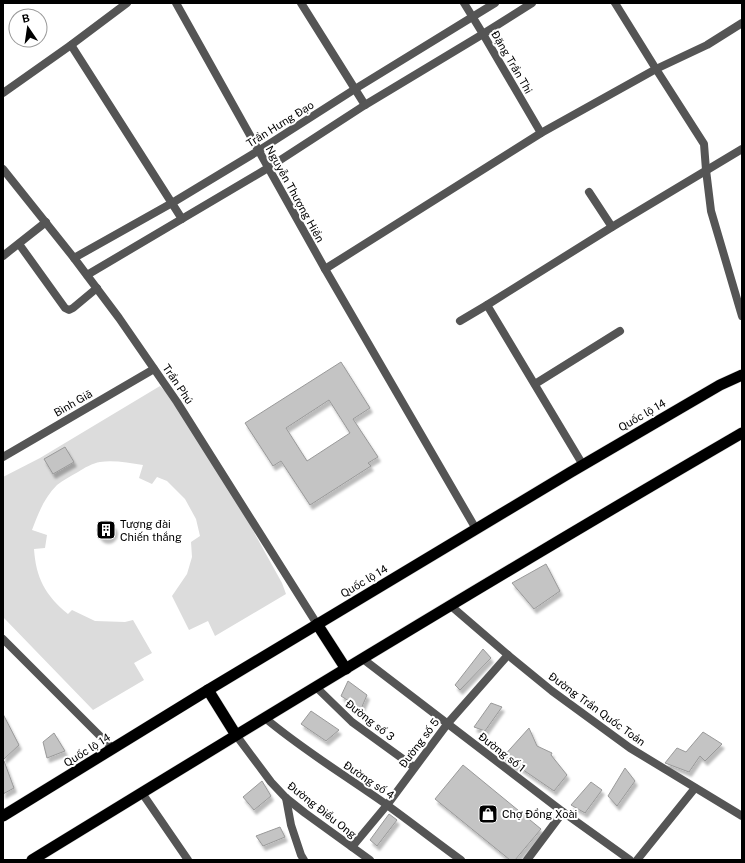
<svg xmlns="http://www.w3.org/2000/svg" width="745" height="863" font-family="'Public Sans',sans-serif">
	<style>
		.green { fill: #dcdcdc }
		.building { fill: #c4c4c4; stroke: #999; fill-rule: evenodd; filter: url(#shadow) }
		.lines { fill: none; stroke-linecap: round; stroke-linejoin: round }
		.trunk-casing { stroke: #dbdbdb; stroke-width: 12 }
		.service { stroke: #555; stroke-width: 8 }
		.minor { stroke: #555; stroke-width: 8 }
		.trunk { stroke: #000; stroke-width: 11 }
		.labels { text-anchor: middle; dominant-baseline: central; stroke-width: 4; stroke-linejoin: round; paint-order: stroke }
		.street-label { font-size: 11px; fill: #000; stroke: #fff }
		.poi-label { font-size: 11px; fill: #000; stroke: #fff; text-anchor: start }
	</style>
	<defs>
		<filter id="shadow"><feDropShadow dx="2.5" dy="4.5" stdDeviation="1" flood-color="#0004"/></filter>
	</defs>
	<rect width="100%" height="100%" fill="#fff"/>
	<path class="green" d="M 160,386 L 172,398 L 215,456 L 256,536 L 282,583 L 286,594 L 215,636 L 208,621 L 189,630 L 172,596 L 187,574 L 192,557 L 191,542 L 200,536 L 196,519 L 185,499 L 167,481 L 157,477 L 152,484 L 139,478 L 143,465 C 129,463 114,460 100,462 C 93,463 84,468 78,472 C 71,476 63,480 57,485 C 44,498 38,514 32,530 L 47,535 L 45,548 L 34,549 C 36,578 45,595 68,614 L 72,610 L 95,621 L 125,622 L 133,620 L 152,653 L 134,663 L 144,680 L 93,710 L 3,617 L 3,477 L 40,458 Z"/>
	<g class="building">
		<path d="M 341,362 L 370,408 L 353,419 L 378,457 L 368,463 L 371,466 L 310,505 L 281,461 L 273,466 L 245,423 ZM 329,400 L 350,433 L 307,461 L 286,428 Z"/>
		<path d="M 65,447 L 74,462 L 53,474 L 44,459 Z"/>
		<circle cx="106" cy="530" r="9"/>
		<path d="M 546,564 L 560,591 L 534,609 L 512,583 Z"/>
		<path d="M 483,649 L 491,658 L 460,690 L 455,685 Z"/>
		<path d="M 348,681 L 367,695 L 361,709 L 341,696 Z"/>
		<path d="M 491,703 L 502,707 L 485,731 L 474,727 Z"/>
		<path d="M 311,711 L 339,730 L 326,741 L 301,724 Z"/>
		<path d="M 3,714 L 19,745 L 3,760 Z"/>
		<path d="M 529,728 L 537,746 L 552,753 L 551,755 L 567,775 L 554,791 L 516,765 L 515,767 L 502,758 Z"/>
		<path d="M 703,732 L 722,744 L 705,761 L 700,756 L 689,772 L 665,763 L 677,748 L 686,752 Z"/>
		<path d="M 54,733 L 65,751 L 47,758 L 43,742 Z"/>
		<path d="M 3,761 L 4,761 L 14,788 L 3,794 Z"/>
		<path d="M 463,765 L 541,829 L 515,860 L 510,860 L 435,799 Z"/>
		<path d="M 625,768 L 635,781 L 617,806 L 608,796 Z"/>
		<path d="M 262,781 L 271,796 L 254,810 L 243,797 Z"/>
		<path d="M 591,782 L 602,790 L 585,813 L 571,805 Z"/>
		<path d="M 389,814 L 397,820 L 377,846 L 370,840 Z"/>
		<path d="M 280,827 L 285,837 L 263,846 L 256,836 Z"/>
	</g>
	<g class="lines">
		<defs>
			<g id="trunk">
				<path d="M 317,624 L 346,669"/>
				<path d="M 208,690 L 236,735"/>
				<path d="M 3,816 L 208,690 L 571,472 L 720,385 L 742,375"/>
				<path d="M 32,860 C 267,716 503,572 742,433"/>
			</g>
		</defs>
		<use href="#trunk" class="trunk-casing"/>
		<g class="service">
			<path d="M 19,244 L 65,308 L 69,310 L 73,308 L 97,288"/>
			<path d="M 3,256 L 46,222"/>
			<path d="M 286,798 L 291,825 L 301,855 L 304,860"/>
			<path d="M 527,860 L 563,812"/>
		</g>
		<g class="minor">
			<path d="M 176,3 L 325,269 L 476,529"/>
			<path d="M 301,3 L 365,105"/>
			<path d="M 464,3 L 483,34 L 541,133"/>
			<path d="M 615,3 L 656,69 L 704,144 L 706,170 L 711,211 L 742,316"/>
			<path d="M 71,45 L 182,219"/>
			<path d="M 3,93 L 71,45 L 127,3"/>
			<path d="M 3,169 L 74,258 L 119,318 L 177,402 L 317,624"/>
			<path d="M 589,192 L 612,227"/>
			<path d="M 74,258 L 172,203 L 258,151 L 355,89 L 495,3"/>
			<path d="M 325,269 L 541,133 L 656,69 L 707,45 L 742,23"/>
			<path d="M 87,275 L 268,168 L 365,105 L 483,34 L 532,3"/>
			<path d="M 487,305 L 583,465"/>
			<path d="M 460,321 L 487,305 L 612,227 L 742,149"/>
			<path d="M 535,384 L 620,331"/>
			<path d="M 3,457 L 154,369"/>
			<path d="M 451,606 L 508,655 L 552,691 L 630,748 L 742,816"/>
			<path d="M 3,639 L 113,749"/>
			<path d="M 363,659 L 563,812 L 630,860"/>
			<path d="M 316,687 L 352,722 L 414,767"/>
			<path d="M 265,718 C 303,750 346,776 387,805 C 412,823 436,842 461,860"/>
			<path d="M 236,735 L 271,782 L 286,798 L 305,813 L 370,860"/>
			<path d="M 142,793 L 188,860"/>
			<path d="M 352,847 L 387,805 L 448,723 L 508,655"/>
			<path d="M 637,860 L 695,788"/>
		</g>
		<use href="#trunk" class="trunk"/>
	</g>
	<defs>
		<symbol id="building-square" viewBox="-11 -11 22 22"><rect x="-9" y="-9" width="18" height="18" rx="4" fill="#000" stroke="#fff"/><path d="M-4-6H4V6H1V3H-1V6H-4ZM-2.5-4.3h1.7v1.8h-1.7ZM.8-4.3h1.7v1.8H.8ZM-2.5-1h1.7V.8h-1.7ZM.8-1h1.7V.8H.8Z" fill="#fff"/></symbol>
		<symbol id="shop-square" viewBox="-11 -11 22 22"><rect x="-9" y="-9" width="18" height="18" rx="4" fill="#000" stroke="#fff"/><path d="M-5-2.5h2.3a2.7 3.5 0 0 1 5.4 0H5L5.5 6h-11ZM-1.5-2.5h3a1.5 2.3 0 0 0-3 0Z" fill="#fff"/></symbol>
	</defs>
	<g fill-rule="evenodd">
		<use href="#building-square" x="95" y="519" width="22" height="22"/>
		<use href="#shop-square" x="477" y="803" width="22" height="22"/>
	</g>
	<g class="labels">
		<g class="street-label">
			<text transform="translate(512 62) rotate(60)">Đặng Trần Thi</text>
			<text transform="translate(280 124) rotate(-32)">Trần Hưng Đạo</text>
			<text transform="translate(295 194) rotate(61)">Nguyễn Thượng Hiền</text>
			<text transform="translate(178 384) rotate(56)">Trần Phú</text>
			<text transform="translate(73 403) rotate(-30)">Bình Giã</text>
			<text transform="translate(642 415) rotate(-30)">Quốc lộ 14</text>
			<text transform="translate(364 581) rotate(-31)">Quốc lộ 14</text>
			<text transform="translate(597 709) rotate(36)">Đường Trần Quốc Toản</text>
			<text transform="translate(370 720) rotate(38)">Đường số 3</text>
			<text transform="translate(419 743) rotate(-53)">Đường số 5</text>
			<text transform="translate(87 750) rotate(-32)">Quốc lộ 14</text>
			<text transform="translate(502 752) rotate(38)">Đường số 1</text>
			<text transform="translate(369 780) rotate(34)">Đường số 4</text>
			<text transform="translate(322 810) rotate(38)">Đường Điểu Ong</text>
		</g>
		<g class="poi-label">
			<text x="120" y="524">Tượng đài<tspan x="120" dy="13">Chiến thắng</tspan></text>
			<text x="502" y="814">Chợ Đồng Xoài</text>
		</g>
	</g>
	<rect width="745" height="863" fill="none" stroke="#000000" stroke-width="8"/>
	<g transform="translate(28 28) rotate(347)"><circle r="19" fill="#ffffff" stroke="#999999"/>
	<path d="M0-3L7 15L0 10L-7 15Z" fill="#000000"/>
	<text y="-6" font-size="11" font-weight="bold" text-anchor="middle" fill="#000000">B</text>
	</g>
</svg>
